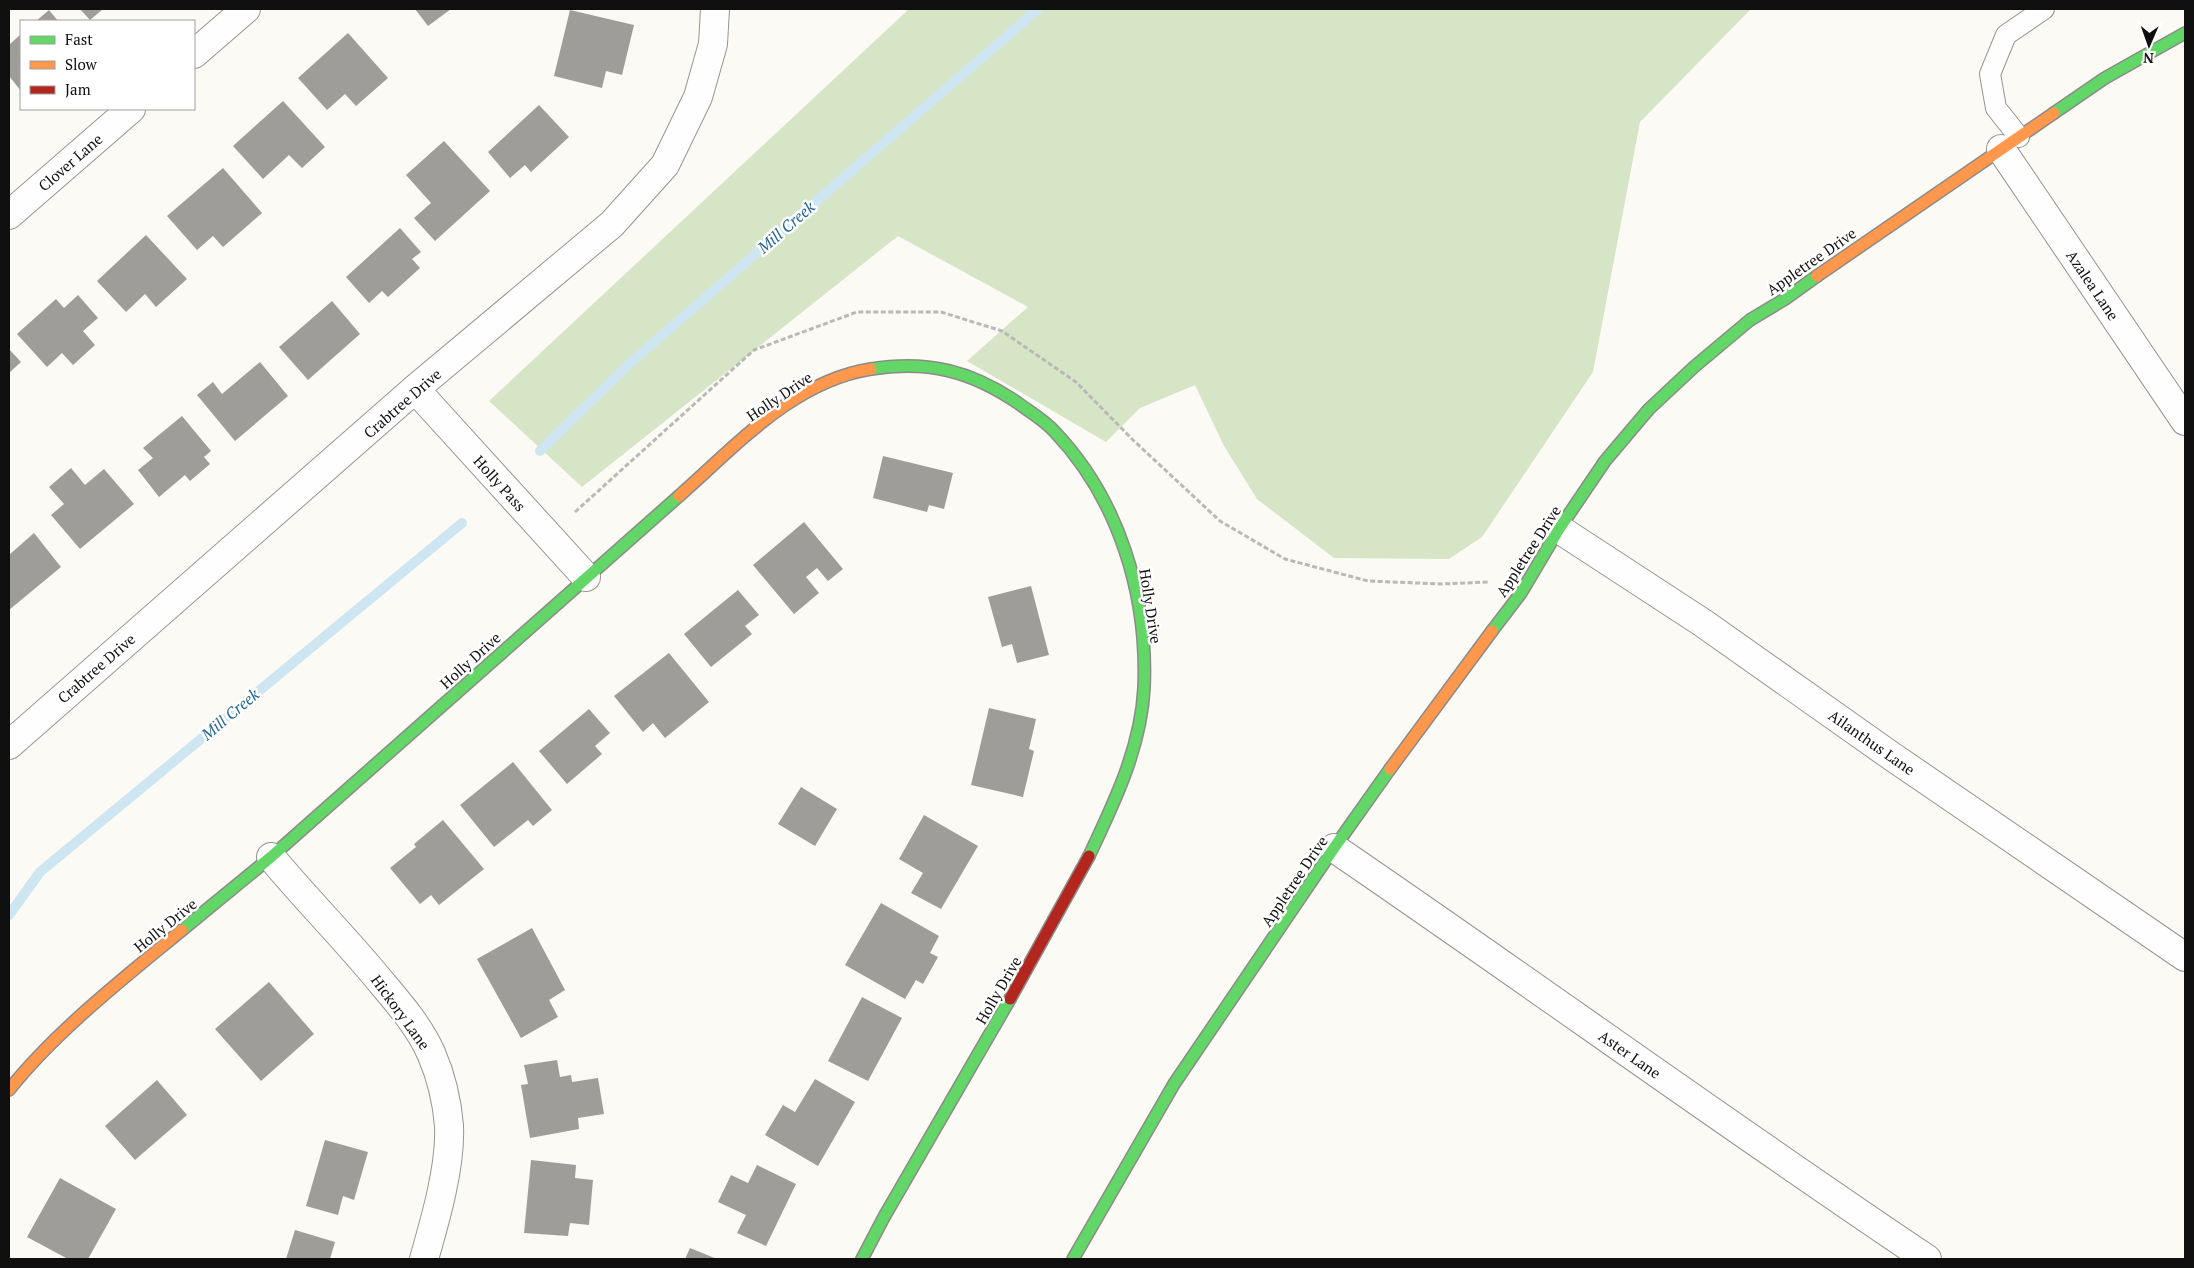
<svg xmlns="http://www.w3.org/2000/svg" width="2194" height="1268" font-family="'PT Serif',serif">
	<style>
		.forest { fill: #d6e5c6 }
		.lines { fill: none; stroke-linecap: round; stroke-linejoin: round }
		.stream { stroke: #cee6f2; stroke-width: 10 }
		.building { fill: #9f9d9a }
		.lane-casing { stroke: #959593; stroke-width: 22 }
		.street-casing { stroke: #959593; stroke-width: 30 }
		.fast-casing { stroke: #8c8b89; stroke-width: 14 }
		.slow-casing { stroke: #8c8b89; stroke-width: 14 }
		.jam-casing { stroke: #8c8b89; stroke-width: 14 }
		.path { stroke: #b9b9b8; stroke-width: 3; stroke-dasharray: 5 2.5; stroke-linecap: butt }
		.lane { stroke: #fefefe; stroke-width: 20 }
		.street { stroke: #fefefe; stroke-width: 28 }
		.fast { stroke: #63d668; stroke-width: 11 }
		.slow { stroke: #ff974d; stroke-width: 11 }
		.jam { stroke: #b3261e; stroke-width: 11 }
		.labels { text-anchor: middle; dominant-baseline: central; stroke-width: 5; stroke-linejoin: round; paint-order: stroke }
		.street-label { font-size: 15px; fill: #0f0f0f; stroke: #fff }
		.water-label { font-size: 16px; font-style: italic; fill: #246694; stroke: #fff }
	</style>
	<rect width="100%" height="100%" fill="#fbfaf5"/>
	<path class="forest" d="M 909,9 L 1751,9 L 1640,122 L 1593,372 L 1482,537 L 1449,559 L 1334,558 L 1257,499 L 1224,446 L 1195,385 L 1140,408 L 1106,442 L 967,361 L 1028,307 L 898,236 L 582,487 L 489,401 Z"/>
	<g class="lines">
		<g class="stream">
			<path d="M 540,451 L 630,363 L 1038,9"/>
			<path d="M 9,915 L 40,872 L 462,523"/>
		</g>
	</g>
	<g class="building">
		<path d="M 80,9 L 103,9 L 90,20 Z"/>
		<path d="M 415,9 L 451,9 L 428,26 Z"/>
		<path d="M 49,10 L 58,21 L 36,21 Z"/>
		<path d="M 570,10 L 634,25 L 622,75 L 606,71 L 602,88 L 554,76 Z"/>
		<path d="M 348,33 L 388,78 L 356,106 L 345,94 L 327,110 L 298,78 Z"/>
		<path d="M 21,34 L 21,91 L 9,76 L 9,45 Z"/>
		<path d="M 283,101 L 325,147 L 302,168 L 289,155 L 263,179 L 233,146 Z"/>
		<path d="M 539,105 L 569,137 L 531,172 L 525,165 L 510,178 L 488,152 Z"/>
		<path d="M 444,141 L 490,191 L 435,241 L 414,218 L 431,203 L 406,175 Z"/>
		<path d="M 223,168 L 262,213 L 223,247 L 213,236 L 197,250 L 167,216 Z"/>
		<path d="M 400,228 L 421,252 L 412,259 L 420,268 L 388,297 L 382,291 L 369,303 L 346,277 Z"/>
		<path d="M 146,235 L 187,279 L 156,307 L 145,294 L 126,312 L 97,281 Z"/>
		<path d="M 78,295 L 98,318 L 83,331 L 95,345 L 73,365 L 62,353 L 47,367 L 17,334 L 56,299 L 64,308 Z"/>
		<path d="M 332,301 L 360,334 L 308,380 L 279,347 Z"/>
		<path d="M 9,349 L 21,362 L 9,373 Z"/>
		<path d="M 260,362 L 288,396 L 235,441 L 197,395 L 213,382 L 222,394 Z"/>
		<path d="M 182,416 L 211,451 L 204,457 L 210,464 L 190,481 L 185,475 L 159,497 L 138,470 L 153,458 L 143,448 Z"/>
		<path d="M 883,456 L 953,473 L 944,509 L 929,505 L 927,512 L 873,498 Z"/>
		<path d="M 71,468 L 85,485 L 104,469 L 134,504 L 80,549 L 51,515 L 64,504 L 49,487 Z"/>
		<path d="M 804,522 L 843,569 L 828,581 L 817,568 L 806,577 L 819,593 L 794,614 L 753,565 Z"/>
		<path d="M 34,533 L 61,567 L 9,610 L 9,555 Z"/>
		<path d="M 1031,586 L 1049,655 L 1017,663 L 1012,644 L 1002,647 L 988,597 Z"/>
		<path d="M 738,590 L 759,615 L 745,626 L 752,634 L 711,667 L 684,634 Z"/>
		<path d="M 669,653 L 709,702 L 665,738 L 653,723 L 643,732 L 614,696 Z"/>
		<path d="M 989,708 L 1036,719 L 1029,749 L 1034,751 L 1023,797 L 971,785 Z"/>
		<path d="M 589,709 L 610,733 L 595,746 L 602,754 L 567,784 L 539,751 Z"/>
		<path d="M 513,762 L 552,810 L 533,826 L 528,820 L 494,847 L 460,805 Z"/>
		<path d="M 801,787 L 837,809 L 815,846 L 778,824 Z"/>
		<path d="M 924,815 L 978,846 L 941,909 L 911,893 L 923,873 L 899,859 Z"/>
		<path d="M 443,820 L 484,869 L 439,905 L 431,895 L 420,904 L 390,868 L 416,847 L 414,844 Z"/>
		<path d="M 881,903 L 939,936 L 930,953 L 938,957 L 923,984 L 916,980 L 905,999 L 845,965 Z"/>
		<path d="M 532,928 L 565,990 L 549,1000 L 558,1017 L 521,1038 L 477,959 Z"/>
		<path d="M 269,982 L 314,1034 L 261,1081 L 215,1029 Z"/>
		<path d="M 862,997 L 902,1018 L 868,1081 L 828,1061 Z"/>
		<path d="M 557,1060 L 560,1077 L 571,1075 L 572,1082 L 598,1078 L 604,1114 L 578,1118 L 579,1129 L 530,1138 L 521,1085 L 528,1084 L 524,1065 Z"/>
		<path d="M 815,1079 L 855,1102 L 818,1166 L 765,1135 L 783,1105 L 795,1112 Z"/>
		<path d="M 157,1080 L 187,1115 L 135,1160 L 105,1126 Z"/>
		<path d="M 325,1140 L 368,1152 L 354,1200 L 343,1196 L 338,1215 L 306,1206 Z"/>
		<path d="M 531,1160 L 576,1165 L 575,1178 L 593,1180 L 589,1225 L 570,1223 L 568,1236 L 524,1233 Z"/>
		<path d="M 757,1165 L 796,1184 L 766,1246 L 737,1233 L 746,1215 L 718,1202 L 731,1175 L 748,1183 Z"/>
		<path d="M 60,1178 L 116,1209 L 88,1259 L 68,1259 L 27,1237 Z"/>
		<path d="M 295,1230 L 335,1242 L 330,1259 L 286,1259 Z"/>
		<path d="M 690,1248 L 717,1259 L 685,1259 Z"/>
	</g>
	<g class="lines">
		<defs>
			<path id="lane" d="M 2019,137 L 1996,108 L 1990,74 L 2006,35 L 2044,9"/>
			<g id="street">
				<path d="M 194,54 L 246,9"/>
				<path d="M 2001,149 L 2185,421"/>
				<path d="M 9,215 L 131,109"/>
				<path d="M 415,389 L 586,577"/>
				<path d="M 1559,529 L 1703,623 L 1887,753 L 2185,957"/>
				<path d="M 9,745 L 415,389 L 612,224 L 665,165 L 698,97 L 713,44 L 715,9"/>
				<path d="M 1334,848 C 1533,984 1727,1125 1927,1259"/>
				<path d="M 271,857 C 305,898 342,935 376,976 C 396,1000 418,1024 431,1053 C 441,1076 447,1100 449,1126 C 451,1166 435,1221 424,1259"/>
			</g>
			<g id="fast">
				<path d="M 2054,113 L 2105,78 L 2185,33"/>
				<path d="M 871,369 C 928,360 971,371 1018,403 C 1030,412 1044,420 1054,431 C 1119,499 1148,595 1144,688 C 1141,748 1114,803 1089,856"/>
				<path d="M 1492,631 L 1521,593 L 1559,529 L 1605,461 L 1649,409 L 1694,367 L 1750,320 L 1785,299 L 1817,276"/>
				<path d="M 182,930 L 271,857 L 679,496"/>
				<path d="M 862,1259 L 884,1217 L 1010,999"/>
				<path d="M 1073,1259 L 1174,1084 L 1334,848 L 1390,769"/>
			</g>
			<g id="slow">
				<path d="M 1817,276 L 2054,113"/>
				<path d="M 679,496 C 736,446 793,381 871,369"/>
				<path d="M 1390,769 L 1492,631"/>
				<path d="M 9,1090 C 56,1031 124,978 182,930"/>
			</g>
			<path id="jam" d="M 1010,999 L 1089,856"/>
		</defs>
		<use href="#lane" class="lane-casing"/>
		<use href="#street" class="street-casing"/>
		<use href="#fast" class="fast-casing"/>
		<use href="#slow" class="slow-casing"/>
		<use href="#jam" class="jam-casing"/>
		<path class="path" d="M 575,512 L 754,350 L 857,312 L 941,312 L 1002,331 L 1076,382 L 1133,440 L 1220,521 L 1285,559 L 1368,581 L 1442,584 L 1488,582"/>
		<use href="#lane" class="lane"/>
		<use href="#street" class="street"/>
		<use href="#fast" class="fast"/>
		<use href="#slow" class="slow"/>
		<use href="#jam" class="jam"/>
	</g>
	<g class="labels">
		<g class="street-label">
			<text transform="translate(70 162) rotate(-41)">Clover Lane</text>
			<text transform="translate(1811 261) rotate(-35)">Appletree Drive</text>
			<text transform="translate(2093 285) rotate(56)">Azalea Lane</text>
			<text transform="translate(779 396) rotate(-34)">Holly Drive</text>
			<text transform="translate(402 403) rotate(-41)">Crabtree Drive</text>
			<text transform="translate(500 483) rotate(48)">Holly Pass</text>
			<text transform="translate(1528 551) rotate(-57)">Appletree Drive</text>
			<text transform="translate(1151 606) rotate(81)">Holly Drive</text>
			<text transform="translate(470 660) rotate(-42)">Holly Drive</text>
			<text transform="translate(96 668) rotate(-41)">Crabtree Drive</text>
			<text transform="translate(1872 742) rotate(35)">Ailanthus Lane</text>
			<text transform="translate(1294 881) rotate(-56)">Appletree Drive</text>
			<text transform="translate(165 925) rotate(-39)">Holly Drive</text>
			<text transform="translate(998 990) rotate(-60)">Holly Drive</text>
			<text transform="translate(401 1012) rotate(54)">Hickory Lane</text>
			<text transform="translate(1630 1054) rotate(35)">Aster Lane</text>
		</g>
		<g class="water-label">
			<text transform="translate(786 227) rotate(-41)">Mill Creek</text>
			<text transform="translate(230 714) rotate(-40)">Mill Creek</text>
		</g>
	</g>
	<rect width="2194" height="1268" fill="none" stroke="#0f0f0f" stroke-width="20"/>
	<rect x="20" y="20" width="175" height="90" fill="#ffffff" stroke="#9f9f9f"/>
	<rect x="30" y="36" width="25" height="8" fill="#63d668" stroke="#9f9f9f"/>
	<text x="65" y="45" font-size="15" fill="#0f0f0f">Fast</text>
	<rect x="30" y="61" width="25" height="8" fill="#ff974d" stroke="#9f9f9f"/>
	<text x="65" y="70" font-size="15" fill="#0f0f0f">Slow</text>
	<rect x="30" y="86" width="25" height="8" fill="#b3261e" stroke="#9f9f9f"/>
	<text x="65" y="95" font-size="15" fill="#0f0f0f">Jam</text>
	<g transform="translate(2149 45) rotate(182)" stroke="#ffffff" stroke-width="4" paint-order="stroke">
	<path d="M0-4L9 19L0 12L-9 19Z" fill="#0f0f0f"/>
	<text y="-8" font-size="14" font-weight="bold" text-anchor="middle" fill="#0f0f0f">N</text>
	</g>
</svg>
